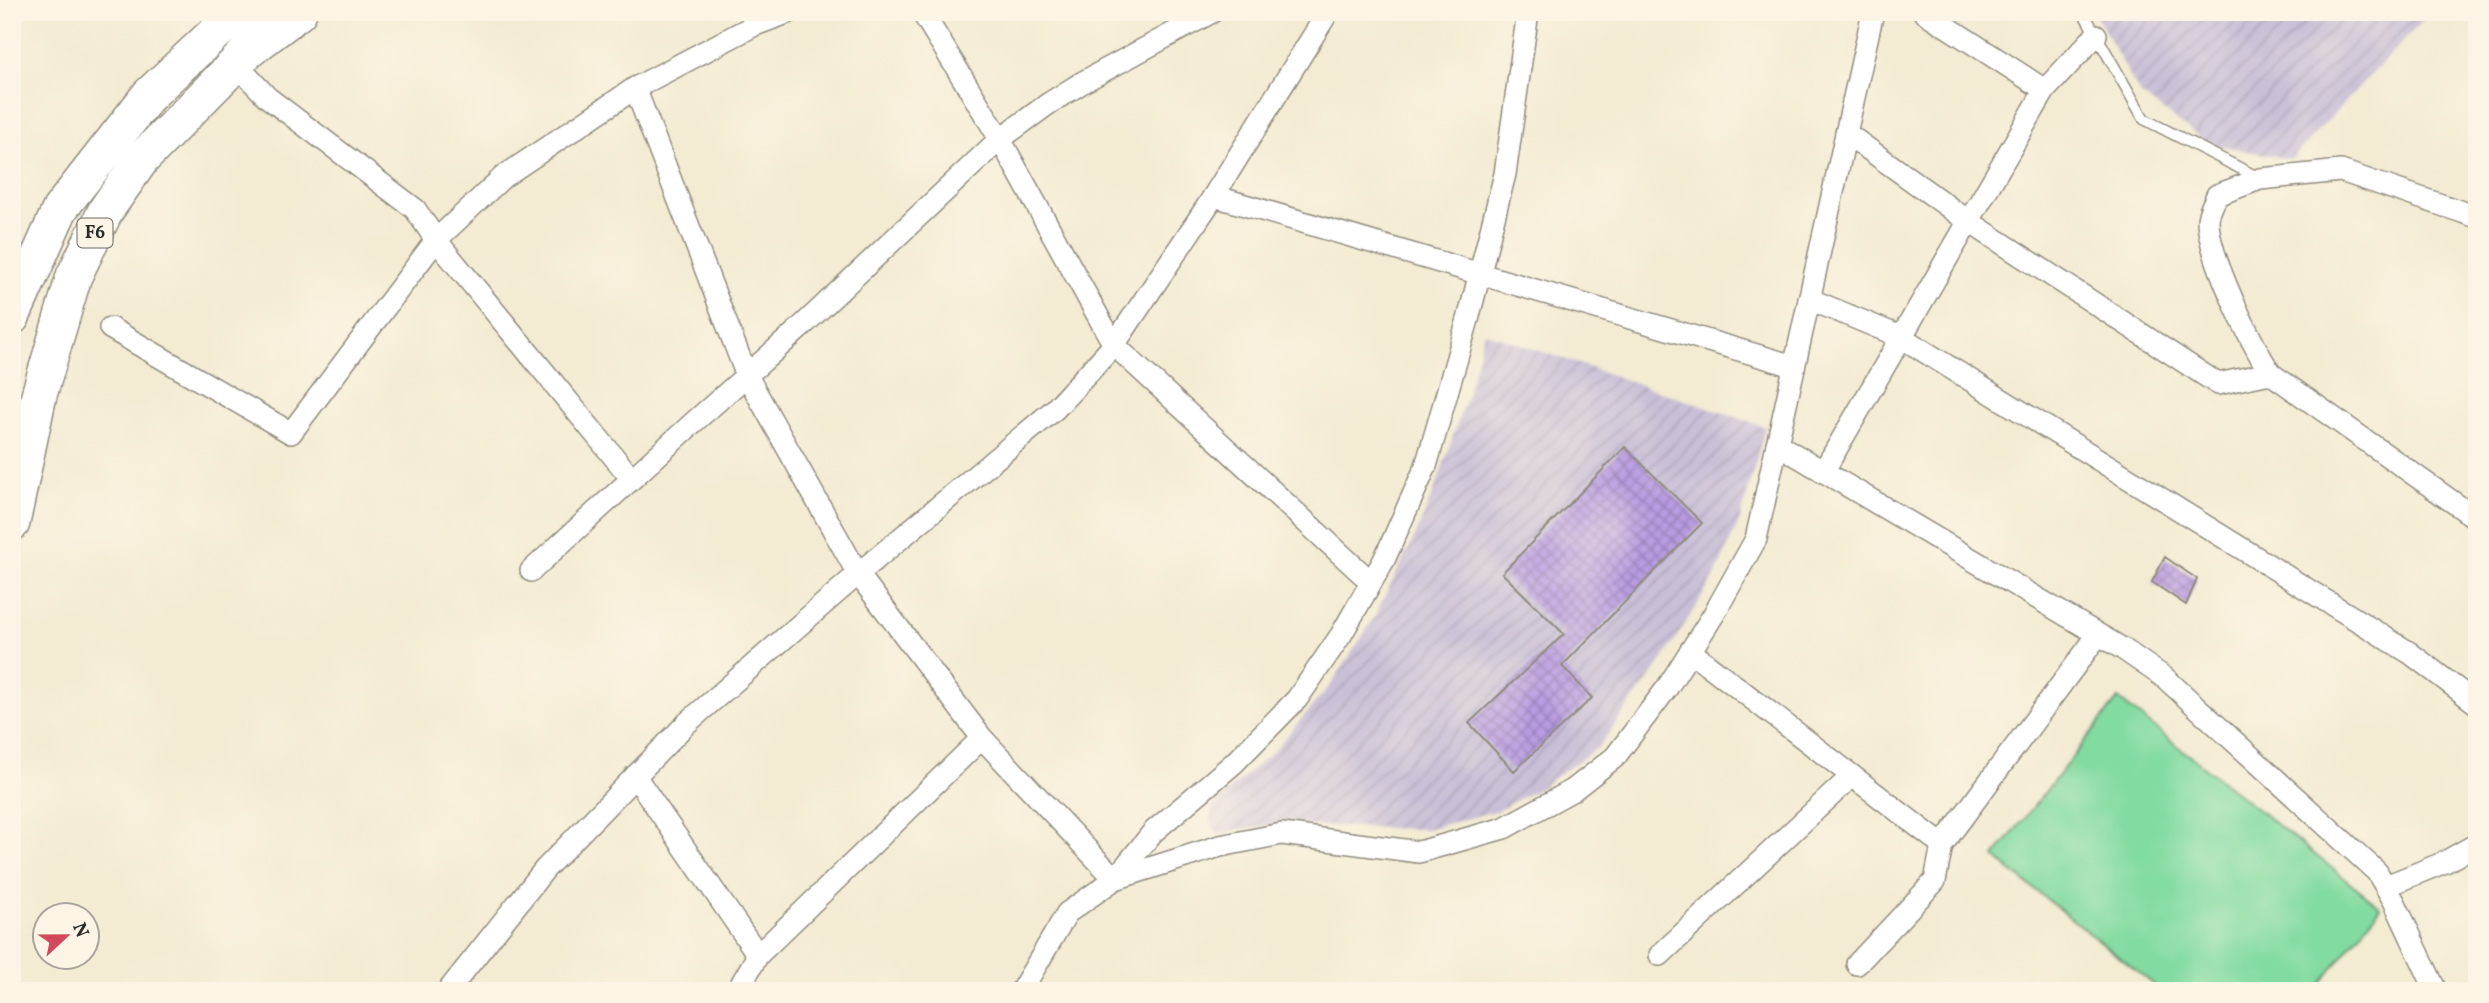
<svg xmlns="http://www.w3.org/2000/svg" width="2489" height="1003" font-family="Vollkorn,serif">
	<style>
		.industrial { fill: url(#industrial-furrows) }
		.green { fill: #82dba1; stroke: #568366; stroke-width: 2 }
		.building { fill: url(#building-cross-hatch) }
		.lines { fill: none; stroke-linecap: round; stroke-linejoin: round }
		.service-casing { stroke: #8f8b7e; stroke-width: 13 }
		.minor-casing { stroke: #8f8b7e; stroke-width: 24 }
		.trunk-casing { stroke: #8f8b7e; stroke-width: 38 }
		.service { stroke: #fff; stroke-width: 10 }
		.minor { stroke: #fff; stroke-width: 21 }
		.trunk { stroke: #fff; stroke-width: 35 }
		.labels { text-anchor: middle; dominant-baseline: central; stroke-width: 5; stroke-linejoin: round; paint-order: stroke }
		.shield { fill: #fcf5e5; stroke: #6a6863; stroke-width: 2 }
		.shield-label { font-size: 18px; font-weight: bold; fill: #2b2b2b }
	</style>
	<defs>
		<pattern id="industrial-furrows" width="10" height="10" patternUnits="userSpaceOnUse" patternTransform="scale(1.75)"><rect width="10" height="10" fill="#c9bfd7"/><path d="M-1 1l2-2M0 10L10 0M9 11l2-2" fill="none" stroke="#ada4b9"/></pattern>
		<pattern id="building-cross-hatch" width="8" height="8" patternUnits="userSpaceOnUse" patternTransform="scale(1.75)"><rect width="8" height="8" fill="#b99ce2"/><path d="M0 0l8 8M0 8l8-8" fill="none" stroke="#977fb7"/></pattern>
	</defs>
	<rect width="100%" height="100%" fill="#fcf5e5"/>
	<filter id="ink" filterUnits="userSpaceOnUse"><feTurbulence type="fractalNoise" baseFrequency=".0143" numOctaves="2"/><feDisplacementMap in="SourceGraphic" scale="14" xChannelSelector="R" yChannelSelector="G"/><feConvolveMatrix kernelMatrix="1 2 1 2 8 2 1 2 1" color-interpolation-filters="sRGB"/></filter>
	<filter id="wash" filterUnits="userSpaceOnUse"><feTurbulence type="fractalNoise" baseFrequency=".00686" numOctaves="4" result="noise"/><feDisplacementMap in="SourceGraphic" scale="28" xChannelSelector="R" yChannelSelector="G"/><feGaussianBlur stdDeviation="1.57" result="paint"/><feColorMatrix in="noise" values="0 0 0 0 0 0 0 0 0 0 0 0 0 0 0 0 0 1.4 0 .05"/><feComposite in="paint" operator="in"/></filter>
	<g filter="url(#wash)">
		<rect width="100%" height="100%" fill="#f3ebd2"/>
		<g class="industrial">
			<path d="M 2094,12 L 2431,12 L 2291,159 L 2209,144 L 2140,94 Z"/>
			<path d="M 1484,332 L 1765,427 L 1741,517 L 1715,576 L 1658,667 L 1598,747 L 1538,789 L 1496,811 L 1426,829 L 1291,825 L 1240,829 L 1219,834 L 1209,822 L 1213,806 L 1276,748 L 1331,685 L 1371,623 L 1416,534 L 1438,481 L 1467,395 Z"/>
		</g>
		<path class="green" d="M 2118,699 L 2381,907 L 2315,991 L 2162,991 L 1994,857 Z"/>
		<g id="blocks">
			<g class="building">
				<path d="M 1625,447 L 1702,523 L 1562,666 L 1592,698 L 1514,771 L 1469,723 L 1564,634 L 1502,573 Z"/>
				<path d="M 2165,557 L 2197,579 L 2186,605 L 2152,582 Z"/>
			</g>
		</g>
	</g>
	<g filter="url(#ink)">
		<use href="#blocks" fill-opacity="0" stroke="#8f8b7e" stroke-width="2"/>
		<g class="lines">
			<defs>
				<path id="service" d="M 2083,12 L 2144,119 L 2259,178"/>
				<g id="minor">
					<path d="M 922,12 L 1000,139 L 1114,345 L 1371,582"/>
					<path d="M 1924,12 L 2045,90"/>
					<path d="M 236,64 L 267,97 L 415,209 L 436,240 L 632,479"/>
					<path d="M 635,88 L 747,376 L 858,574 L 982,738 L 1115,879 L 1153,832 L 1234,763 L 1297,699 L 1341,635 L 1384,560 L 1426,466 L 1469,316 L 1505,174 L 1528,12"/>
					<path d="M 1846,133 L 1968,221 L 2218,384 L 2270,373"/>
					<path d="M 1214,196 L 1794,366"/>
					<path d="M 2477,217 L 2341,171 L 2260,179 L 2217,195 C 2214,203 2208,212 2208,221 C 2209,258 2250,340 2270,373 L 2477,519"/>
					<path d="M 1809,299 L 1901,337 L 2410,653 L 2477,704"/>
					<path d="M 110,328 L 291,433 L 436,240 L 503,177 L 635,88 L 755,25 L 790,12"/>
					<path d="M 1777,444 L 2123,649 L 2165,678 L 2377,872 L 2394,901 L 2436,991"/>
					<path d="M 1823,472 L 2045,90 L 2096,35"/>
					<path d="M 531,571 L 694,422 L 799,329 L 1000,139 L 1048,104 L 1083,82 L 1212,12"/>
					<path d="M 1690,651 L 1942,845"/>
					<path d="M 635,776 L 758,955"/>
					<path d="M 2386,886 L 2445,862 L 2477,844"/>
					<path d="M 1660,955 L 1852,776"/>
					<path d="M 1857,964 L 1935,881 L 1942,845 L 2098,635"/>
					<path d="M 448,991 L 545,869 L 687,723 L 858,574 L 1055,409 L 1114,345 L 1208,205 L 1328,12"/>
					<path d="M 737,991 L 758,955 L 982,738"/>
					<path d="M 1021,991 L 1067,913 L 1115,879 L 1220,846 L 1282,834 L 1419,852 L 1504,828 L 1573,790 L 1615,757 L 1667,688 L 1714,614 L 1756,539 L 1873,12"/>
				</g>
				<g id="trunk">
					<path d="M 12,317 L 60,209 L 149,95 L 215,33 L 244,12"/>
					<path d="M 12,523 L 39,395 L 74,276 L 106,210 L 141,160 L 249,50 L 299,12"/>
				</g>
			</defs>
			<use href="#service" class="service-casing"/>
			<use href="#minor" class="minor-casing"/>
			<use href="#trunk" class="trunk-casing"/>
			<use href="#service" class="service"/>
			<use href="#minor" class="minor"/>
			<use href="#trunk" class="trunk"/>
		</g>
	</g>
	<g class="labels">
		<rect class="shield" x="77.5" y="218.5" width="35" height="29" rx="5"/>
		<g class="shield-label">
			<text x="95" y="233">F6</text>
		</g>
	</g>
	<rect width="2489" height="1003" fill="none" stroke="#fcf5e5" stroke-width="42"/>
	<g transform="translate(66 936) rotate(68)"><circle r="33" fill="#fcf5e5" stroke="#a8a49b" stroke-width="2"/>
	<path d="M0-5L12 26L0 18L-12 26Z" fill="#d1495b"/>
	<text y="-10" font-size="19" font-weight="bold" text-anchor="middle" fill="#2b2b2b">N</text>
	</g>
</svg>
